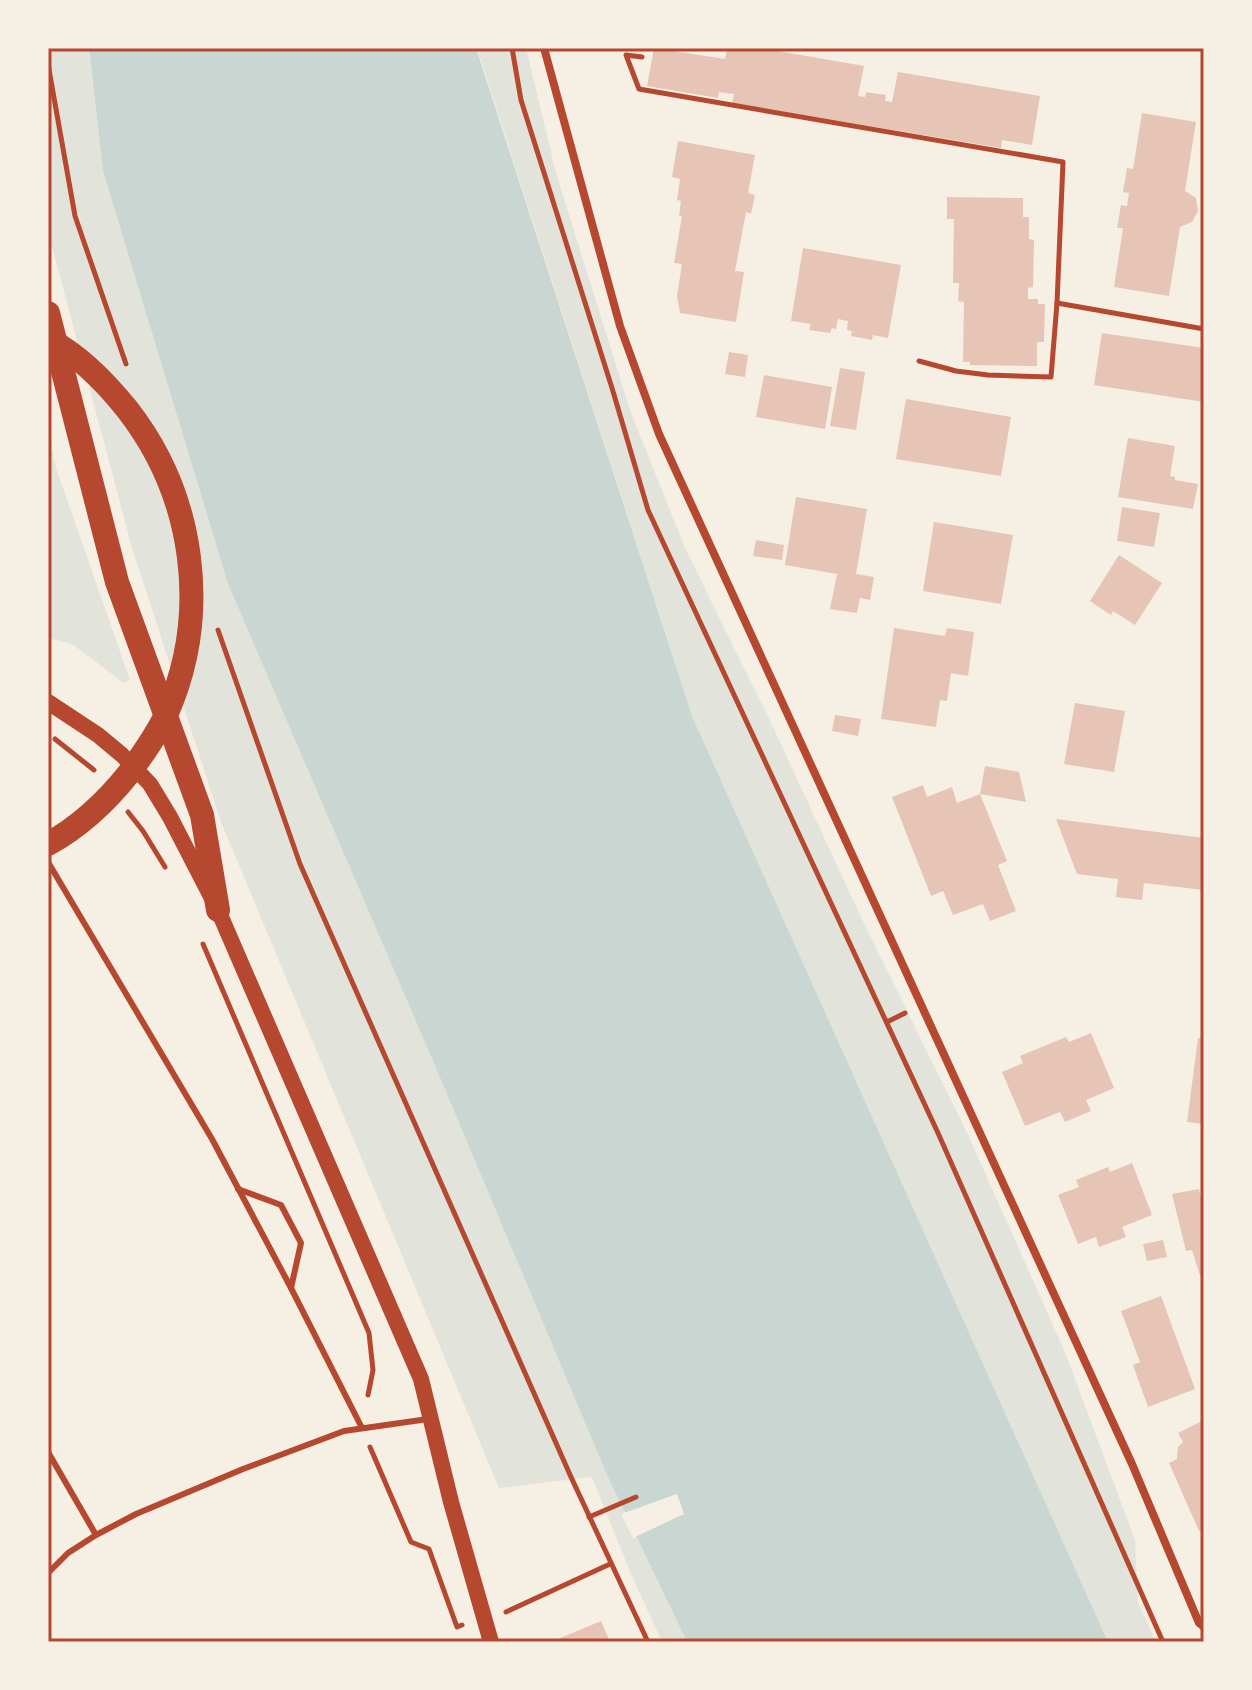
<svg xmlns="http://www.w3.org/2000/svg" width="1252" height="1690" font-family="Rubik,sans-serif">
	<style>
		.green { fill: #e2e4dc }
		.water { fill: #c9d6d2 }
		.pier { fill: #f6efe4 }
		.building { fill: #e6c5b7 }
		.lines { fill: none; stroke-linecap: round; stroke-linejoin: round }
		.path { stroke: #b5482f; stroke-width: 5 }
		.service { stroke: #b5482f; stroke-width: 6 }
		.minor { stroke: #b5482f; stroke-width: 8 }
		.secondary { stroke: #b5482f; stroke-width: 16 }
		.motorway { stroke: #b5482f; stroke-width: 24 }
		.neatline { fill: none; stroke: #b5482f; stroke-width: 3 }
	</style>
	<rect width="100%" height="100%" fill="#f6efe4"/>
	<g class="green">
		<path d="M 48,48 L 89,48 L 103,171 L 228,584 L 436,1068 L 607,1475 L 687,1642 L 662,1642 L 631,1574 L 592,1477 L 499,1488 L 221,822 L 132,548 L 50,239 L 48,227 Z"/>
		<path d="M 477,48 L 526,48 L 556,173 L 631,413 L 685,548 L 774,729 L 859,913 L 969,1137 L 1065,1352 L 1135,1540 L 1138,1602 L 1156,1642 L 1108,1642 L 692,716 Z"/>
		<path d="M 48,432 L 56,468 L 130,680 L 124,683 L 72,644 L 48,638 Z"/>
	</g>
	<path class="water" d="M 89,48 L 476,48 L 692,716 L 1108,1642 L 687,1642 L 607,1475 L 436,1068 L 228,584 L 103,171 Z"/>
	<path class="pier" d="M 677,1494 L 684,1514 L 633,1538 L 621,1514 Z"/>
	<g class="building">
		<path d="M 654,48 L 725,59 L 727,48 L 761,48 L 864,66 L 858,96 L 865,97 L 866,92 L 886,95 L 885,101 L 892,102 L 898,72 L 1040,96 L 1032,145 L 1002,140 L 1001,148 L 732,103 L 734,94 L 719,92 L 718,98 L 647,86 Z"/>
		<path d="M 1142,113 L 1196,122 L 1185,191 L 1196,198 L 1198,211 L 1192,222 L 1180,227 L 1169,296 L 1114,287 L 1123,228 L 1117,228 L 1121,205 L 1127,206 L 1129,193 L 1123,192 L 1127,168 L 1133,169 Z"/>
		<path d="M 678,141 L 755,155 L 748,193 L 755,195 L 751,214 L 746,212 L 735,271 L 744,272 L 736,322 L 680,313 L 677,296 L 682,264 L 674,263 L 682,216 L 679,216 L 681,201 L 677,200 L 680,179 L 672,177 Z"/>
		<path d="M 947,197 L 1023,198 L 1023,217 L 1029,217 L 1029,239 L 1034,240 L 1033,287 L 1028,288 L 1028,299 L 1038,299 L 1038,304 L 1045,304 L 1044,342 L 1037,342 L 1037,366 L 970,365 L 970,362 L 963,362 L 964,302 L 958,301 L 959,283 L 953,283 L 954,219 L 947,219 Z"/>
		<path d="M 803,248 L 901,265 L 888,338 L 873,335 L 872,340 L 851,336 L 852,331 L 847,330 L 848,321 L 838,319 L 836,329 L 832,328 L 830,333 L 809,330 L 811,324 L 791,321 Z"/>
		<path d="M 1102,333 L 1204,348 L 1204,402 L 1094,385 Z"/>
		<path d="M 729,352 L 748,355 L 745,377 L 725,374 Z"/>
		<path d="M 840,368 L 865,372 L 856,430 L 830,426 Z"/>
		<path d="M 764,375 L 832,387 L 825,429 L 756,417 Z"/>
		<path d="M 906,399 L 1011,417 L 1001,476 L 896,459 Z"/>
		<path d="M 1128,438 L 1175,446 L 1170,476 L 1175,477 L 1175,480 L 1198,484 L 1193,509 L 1118,497 Z"/>
		<path d="M 796,497 L 867,509 L 856,574 L 874,577 L 870,600 L 860,598 L 857,613 L 830,609 L 837,574 L 785,565 Z"/>
		<path d="M 1122,507 L 1160,513 L 1154,547 L 1117,541 Z"/>
		<path d="M 934,522 L 1013,535 L 1001,604 L 923,591 Z"/>
		<path d="M 756,540 L 784,545 L 782,560 L 753,556 Z"/>
		<path d="M 1119,555 L 1162,583 L 1135,625 L 1113,611 L 1111,615 L 1090,601 Z"/>
		<path d="M 894,628 L 945,636 L 947,628 L 974,632 L 968,676 L 951,673 L 947,701 L 940,700 L 936,727 L 881,719 Z"/>
		<path d="M 1075,703 L 1125,711 L 1114,772 L 1064,764 Z"/>
		<path d="M 835,715 L 861,719 L 858,736 L 832,731 Z"/>
		<path d="M 985,766 L 1019,772 L 1026,802 L 980,794 L 1007,861 L 998,865 L 1016,911 L 990,921 L 983,904 L 953,915 L 943,891 L 931,896 L 892,797 L 923,785 L 927,797 L 952,787 L 957,803 L 980,794 Z"/>
		<path d="M 1056,819 L 1204,838 L 1204,890 L 1144,883 L 1142,900 L 1116,897 L 1118,879 L 1077,874 Z"/>
		<path d="M 1091,1033 L 1114,1088 L 1086,1100 L 1091,1111 L 1065,1122 L 1060,1112 L 1025,1126 L 1002,1072 L 1023,1063 L 1020,1056 L 1066,1037 L 1069,1042 Z"/>
		<path d="M 1198,1038 L 1204,1039 L 1204,1124 L 1187,1122 Z"/>
		<path d="M 1132,1163 L 1152,1215 L 1122,1227 L 1126,1237 L 1099,1247 L 1096,1237 L 1078,1244 L 1058,1195 L 1079,1187 L 1076,1180 L 1108,1167 L 1110,1172 Z"/>
		<path d="M 1199,1189 L 1204,1210 L 1204,1279 L 1201,1279 L 1192,1250 L 1186,1251 L 1172,1194 Z"/>
		<path d="M 1163,1240 L 1167,1257 L 1147,1261 L 1143,1244 Z"/>
		<path d="M 1161,1296 L 1195,1389 L 1148,1407 L 1133,1365 L 1140,1362 L 1121,1311 Z"/>
		<path d="M 1204,1420 L 1204,1529 L 1199,1531 L 1169,1463 L 1177,1459 L 1178,1447 L 1183,1442 L 1178,1433 Z"/>
		<path d="M 601,1621 L 610,1642 L 551,1642 Z"/>
	</g>
	<g class="lines">
		<g class="path">
			<path d="M 512,48 L 521,100 L 612,388 L 648,510 L 938,1133 L 1163,1642"/>
			<path d="M 642,57 L 626,55 L 639,89 L 1063,162 L 1057,303 L 1051,377 L 988,375 L 956,371 L 919,361"/>
			<path d="M 48,64 L 75,216 L 126,364"/>
			<path d="M 1057,303 L 1204,329"/>
			<path d="M 218,630 L 300,864 L 571,1477 L 648,1642"/>
			<path d="M 55,739 L 94,770"/>
			<path d="M 128,812 L 143,831 L 165,867"/>
			<path d="M 203,944 L 369,1333 L 373,1370 L 368,1395"/>
			<path d="M 887,1022 L 905,1013"/>
			<path d="M 370,1447 L 411,1542 L 429,1549 L 457,1627 L 462,1625"/>
			<path d="M 589,1517 L 636,1497"/>
			<path d="M 506,1612 L 610,1564"/>
		</g>
		<g class="service">
			<path d="M 48,862 L 212,1139 L 291,1288 L 362,1428"/>
			<path d="M 238,1189 L 281,1205 L 301,1243 L 291,1288"/>
			<path d="M 48,1452 L 96,1535"/>
			<path d="M 48,1573 L 68,1553 L 96,1535 L 136,1514 L 243,1469 L 344,1431 L 428,1419"/>
		</g>
		<path class="minor" d="M 544,48 L 620,326 L 659,434 L 1132,1464 L 1199,1623 L 1204,1627"/>
		<path class="secondary" d="M 48,702 L 98,735 L 122,755 L 150,784 L 170,817 L 218,910 L 421,1379 L 451,1502 L 491,1642"/>
		<g class="motorway">
			<path d="M 48,313 L 117,582 L 202,815 L 218,910"/>
			<path d="M 48,844 C 81,826 107,801 130,772 C 143,754 156,736 166,715 C 211,614 195,496 127,409 C 106,383 80,356 50,340"/>
		</g>
	</g>
	<rect width="1252" height="1690" fill="none" stroke="#f6efe4" stroke-width="100"/>
	<rect x="50" y="50" width="1152" height="1590" class="neatline"/>
</svg>
